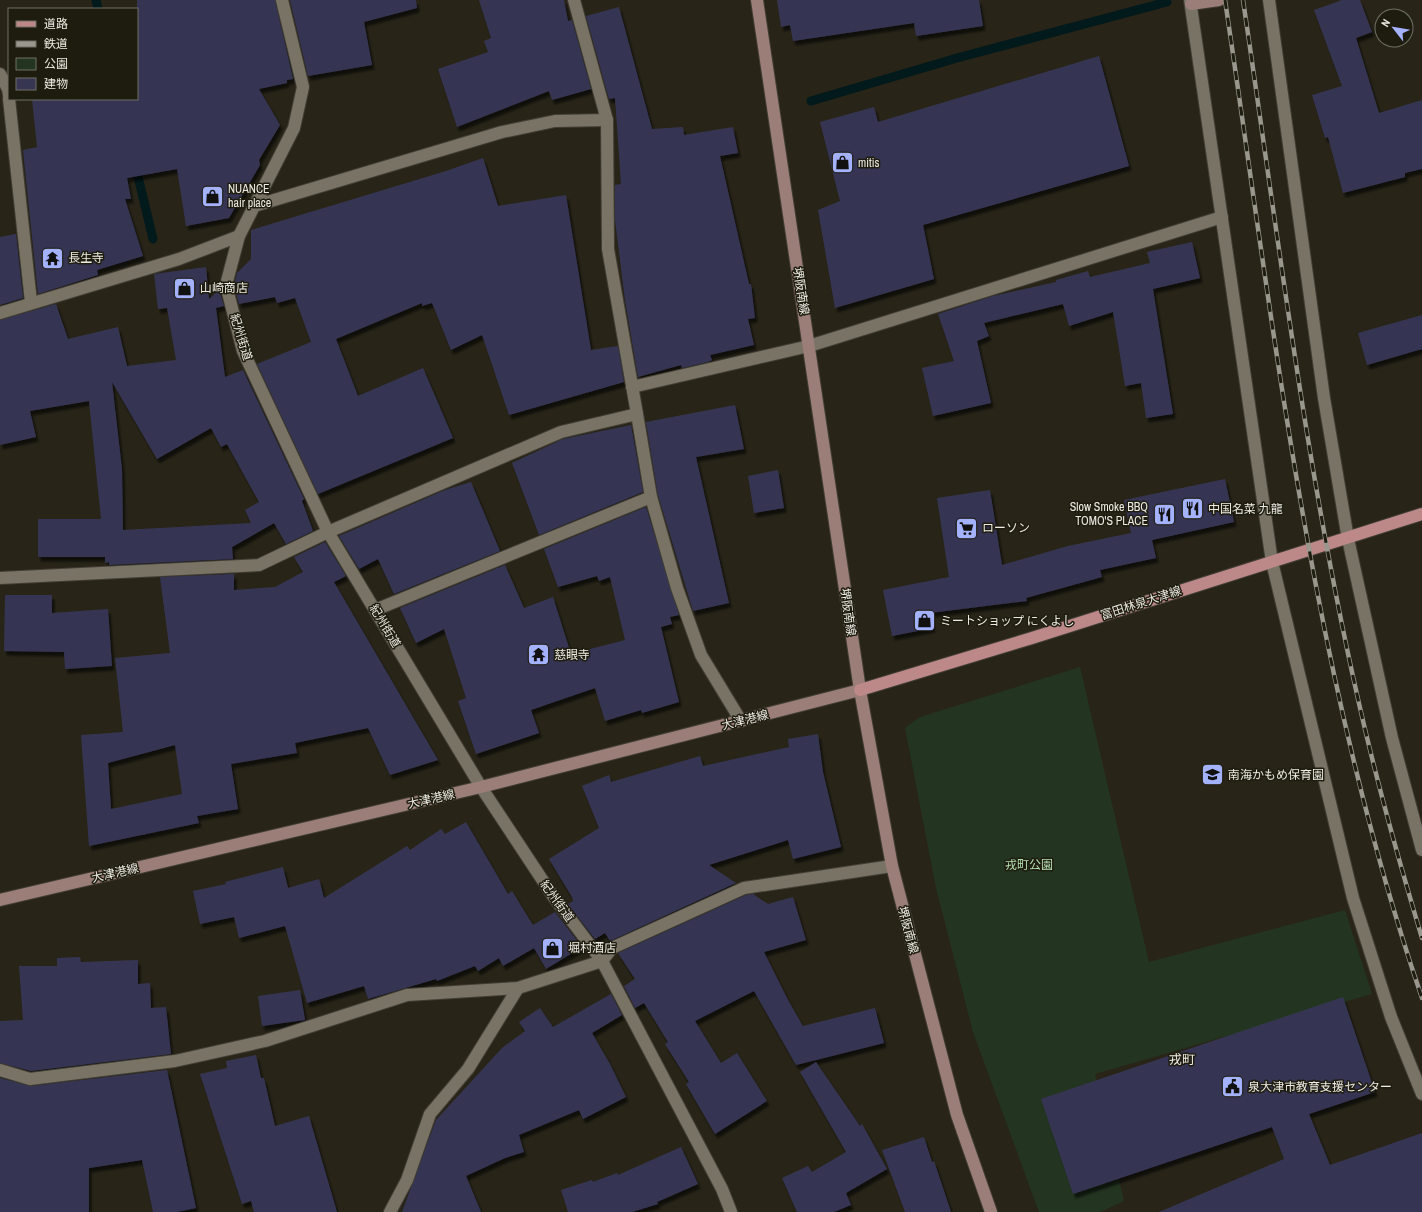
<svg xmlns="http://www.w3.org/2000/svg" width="1422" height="1212" font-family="'Archivo Narrow','Noto Sans JP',sans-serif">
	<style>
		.green { fill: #233521 }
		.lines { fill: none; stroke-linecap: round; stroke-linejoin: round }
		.stream { stroke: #021a1b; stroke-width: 9 }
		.building { fill: #363653; fill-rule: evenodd; filter: url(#shadow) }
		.street-casing { stroke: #423e35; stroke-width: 14 }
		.secondary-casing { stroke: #423e35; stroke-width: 14 }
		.primary-casing { stroke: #423e35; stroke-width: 14 }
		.street { stroke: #787365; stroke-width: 12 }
		.secondary { stroke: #9a7e77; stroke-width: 12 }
		.primary { stroke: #bc8888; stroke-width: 12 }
		.rail-casing { stroke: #9a978e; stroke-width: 4.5 }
		.rail { stroke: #1e1b0f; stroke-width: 3; stroke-dasharray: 9; stroke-linecap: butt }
		.labels { text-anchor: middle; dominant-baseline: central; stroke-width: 3; stroke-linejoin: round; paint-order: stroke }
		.poi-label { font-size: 12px; fill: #eeece4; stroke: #1e1b0f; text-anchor: start }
		.street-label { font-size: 12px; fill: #eeece4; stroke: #1e1b0f }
		.park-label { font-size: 12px; fill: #b5e2b1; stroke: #1e1b0f }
		.neighbourhood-label { font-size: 13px; fill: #eeece4; stroke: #1e1b0f }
	</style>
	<defs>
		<filter id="shadow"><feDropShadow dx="2.5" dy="4.5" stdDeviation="1" flood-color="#0009"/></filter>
	</defs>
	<rect width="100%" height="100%" fill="#282418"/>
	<path class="green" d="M 1080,667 L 1149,962 L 1345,910 L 1372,994 L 1095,1074 L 1124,1201 L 1100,1212 L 1039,1212 L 973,1032 L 936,888 L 905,728 L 920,717 Z"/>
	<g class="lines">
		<g class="stream">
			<path d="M 96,0 L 98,9"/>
			<path d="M 811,101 L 957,58 L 1167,2"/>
			<path d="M 135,164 L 153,239"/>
		</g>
	</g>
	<g class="building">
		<path d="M 137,0 L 275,0 L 293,79 L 287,80 L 287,83 L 259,89 L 280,125 L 259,160 L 260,165 L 229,218 L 186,226 L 177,169 L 127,178 L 131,199 L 125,199 L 143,256 L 97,270 L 98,275 L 38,294 L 23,150 L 37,147 L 32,99 L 137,99 Z"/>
		<path d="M 290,0 L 416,0 L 417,8 L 364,22 L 372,65 L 308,76 Z"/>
		<path d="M 479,0 L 564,0 L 568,21 L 572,20 L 591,89 L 552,100 L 549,91 L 457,127 L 438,69 L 488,52 L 484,41 L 491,38 Z"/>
		<path d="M 777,0 L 979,0 L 983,26 L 916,36 L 914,23 L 793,41 L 790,25 L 781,27 Z"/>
		<path d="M 1342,0 L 1360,0 L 1372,32 L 1356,38 L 1379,113 L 1422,100 L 1422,169 L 1405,173 L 1405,177 L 1343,193 L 1328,137 L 1325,138 L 1312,95 L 1342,86 L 1314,10 Z"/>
		<path d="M 619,7 L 652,129 L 683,127 L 684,135 L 733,127 L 738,153 L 720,156 L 749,284 L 751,284 L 755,318 L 748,319 L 754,345 L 710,355 L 712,360 L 708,362 L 682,368 L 681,365 L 638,377 L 625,300 L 615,220 L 615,185 L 621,184 L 615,98 L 609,99 L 586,16 Z"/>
		<path d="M 1099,56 L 1129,166 L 923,225 L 934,279 L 835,308 L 818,210 L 840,201 L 820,122 L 874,107 L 878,122 Z"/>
		<path d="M 483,158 L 498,206 L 566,195 L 591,350 L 618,346 L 624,382 L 509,415 L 482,335 L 451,350 L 432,303 L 422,306 L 422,303 L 336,339 L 358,396 L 423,368 L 453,438 L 318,494 L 257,364 L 311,342 L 295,298 L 277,303 L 275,297 L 239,304 L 234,285 L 237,273 L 251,259 L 251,230 L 446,171 Z"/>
		<path d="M 16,234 L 23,298 L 0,305 L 0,237 Z"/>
		<path d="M 1192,242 L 1200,278 L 1153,289 L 1173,414 L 1146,418 L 1141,383 L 1125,386 L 1113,312 L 1069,326 L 1063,304 L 984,323 L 989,336 L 977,341 L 991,403 L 933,416 L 922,368 L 954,361 L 938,314 L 993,296 L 1056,282 L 1056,280 L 1088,271 L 1090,277 L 1150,263 L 1147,252 Z"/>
		<path d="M 206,267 L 209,299 L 219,290 L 224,306 L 216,308 L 225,377 L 243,370 L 304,499 L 302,501 L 313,531 L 286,544 L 274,523 L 232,547 L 233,559 L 109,565 L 109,562 L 105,563 L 105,557 L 38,557 L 38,519 L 101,519 L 89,401 L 30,411 L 36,437 L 0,445 L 0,320 L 56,304 L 68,339 L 118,327 L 127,366 L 176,360 L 167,308 L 158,309 L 154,274 ZM 112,382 L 157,459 L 211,428 L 221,447 L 227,444 L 259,502 L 245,510 L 251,523 L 123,530 L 122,469 Z"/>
		<path d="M 1422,315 L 1422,349 L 1367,365 L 1358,333 Z"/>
		<path d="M 735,405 L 744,449 L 696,457 L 729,603 L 693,611 L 658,495 L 646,422 Z"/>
		<path d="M 631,425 L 643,492 L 539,535 L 512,463 L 563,439 Z"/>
		<path d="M 778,470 L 784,508 L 754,513 L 748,476 Z"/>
		<path d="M 1225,479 L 1234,522 L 1152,540 L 1156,558 L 1100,570 L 1102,577 L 1026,598 L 1027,601 L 930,613 L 933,628 L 892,636 L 883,590 L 949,577 L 937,498 L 990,490 L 1002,565 L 1068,546 L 1131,533 L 1124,500 Z"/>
		<path d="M 471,482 L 500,551 L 394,594 L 378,559 L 359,569 L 339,536 L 445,490 Z"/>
		<path d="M 646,507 L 679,615 L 670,617 L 672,624 L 661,627 L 679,702 L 642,713 L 641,710 L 605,721 L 595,688 L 531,710 L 539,733 L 476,754 L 458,701 L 466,698 L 444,629 L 416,643 L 400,608 L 505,565 L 524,608 L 553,597 L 571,654 L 625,640 L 610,577 L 599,581 L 597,576 L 558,587 L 544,549 Z"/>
		<path d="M 325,542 L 346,576 L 334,582 L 438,760 L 390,775 L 368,728 L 295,743 L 297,753 L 231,764 L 238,809 L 197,816 L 199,823 L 89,846 L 81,735 L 123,732 L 115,658 L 170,653 L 160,577 L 234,574 L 234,590 L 275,587 L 303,572 L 294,557 ZM 175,745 L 182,794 L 111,809 L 108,763 Z"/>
		<path d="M 5,595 L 52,595 L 52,613 L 108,609 L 112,666 L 65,669 L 64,652 L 4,651 Z"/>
		<path d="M 818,734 L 823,772 L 841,847 L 793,859 L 788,840 L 709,865 L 736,883 L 610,941 L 605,933 L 595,939 L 568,904 L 573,901 L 572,897 L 549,859 L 599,828 L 582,786 L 609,775 L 611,782 L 700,756 L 703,766 L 789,747 L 788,739 Z"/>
		<path d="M 466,822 L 508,894 L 512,891 L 533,925 L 555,912 L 582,947 L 546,969 L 534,948 L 503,966 L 499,958 L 478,971 L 475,966 L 437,981 L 436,979 L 368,999 L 364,986 L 307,1003 L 285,926 L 239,938 L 234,917 L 200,924 L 193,891 L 226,884 L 225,882 L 283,867 L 288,888 L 319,879 L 324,898 L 407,846 L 410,850 L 441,829 L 445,834 Z"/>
		<path d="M 753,894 L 768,904 L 793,897 L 806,940 L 764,952 L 788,1000 L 803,1026 L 875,1008 L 884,1043 L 796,1065 L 754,991 L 695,1021 L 721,1063 L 737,1053 L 767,1101 L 715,1134 L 686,1084 L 689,1082 L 665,1044 L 668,1042 L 644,1003 L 635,1008 L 624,986 L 635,979 L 618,953 L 746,895 Z"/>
		<path d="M 80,957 L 81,962 L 138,960 L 138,984 L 150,983 L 151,1008 L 166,1007 L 171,1054 L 31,1071 L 0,1063 L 0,1021 L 23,1020 L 19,966 L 57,966 L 57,958 Z"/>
		<path d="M 300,990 L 305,1020 L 262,1026 L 258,996 Z"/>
		<path d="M 611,994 L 622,1015 L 592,1033 L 610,1064 L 626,1097 L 583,1119 L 579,1110 L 519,1135 L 524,1152 L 505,1158 L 466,1176 L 481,1212 L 402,1212 L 436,1120 L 502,1048 L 525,1031 L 519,1022 L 540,1008 L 553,1027 Z"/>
		<path d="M 1343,997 L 1375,1092 L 1309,1114 L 1330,1165 L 1422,1133 L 1422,1212 L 1159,1212 L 1284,1159 L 1272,1127 L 1073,1194 L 1041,1099 Z"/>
		<path d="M 256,1055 L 261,1078 L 264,1078 L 275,1126 L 309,1116 L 337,1212 L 254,1212 L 251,1201 L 242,1204 L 200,1074 L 227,1068 L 226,1061 Z"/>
		<path d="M 816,1062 L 860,1126 L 862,1124 L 887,1169 L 846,1193 L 851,1205 L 834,1212 L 797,1212 L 782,1178 L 808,1166 L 812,1172 L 846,1152 L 800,1072 Z"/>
		<path d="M 167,1070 L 196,1208 L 177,1212 L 153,1212 L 142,1160 L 89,1168 L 89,1212 L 0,1212 L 0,1078 L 31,1086 Z"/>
		<path d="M 924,1137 L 932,1162 L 934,1161 L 951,1212 L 905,1212 L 882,1150 Z"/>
		<path d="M 681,1147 L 698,1184 L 657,1202 L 658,1204 L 632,1212 L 568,1212 L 561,1190 L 592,1180 L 593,1182 L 617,1173 L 618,1175 Z"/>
	</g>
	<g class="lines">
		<defs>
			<g id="street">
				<path d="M 282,0 L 303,87 L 294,128 L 239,236 L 226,285 L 243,351 L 328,532 L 481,787 L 553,896 L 602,961 L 722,1189 L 731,1212"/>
				<path d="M 574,0 L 607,120 L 608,249 L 637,414"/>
				<path d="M 1190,0 L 1272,562 L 1353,898 L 1391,1017 L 1422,1094"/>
				<path d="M 1269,0 L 1324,398 L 1348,539 L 1392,738 L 1422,850"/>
				<path d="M 0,74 L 8,89 L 9,95"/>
				<path d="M 9,99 L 31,302"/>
				<path d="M 254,206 L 502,132 L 555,121 L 607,120"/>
				<path d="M 0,313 L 179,259 L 239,236"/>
				<path d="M 632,387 L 809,346 L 1222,217"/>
				<path d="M 651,497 L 677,588 L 701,655 L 741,721"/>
				<path d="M 0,578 L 259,565 L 328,532 L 561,432 L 637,414 L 651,497 L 375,610"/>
				<path d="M 0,1070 L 30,1079 L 175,1061 L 265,1041 L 407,995 L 518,988 L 602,961 L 612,948 L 744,888 L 892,866"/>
				<path d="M 390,1212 L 407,1180 L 430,1114 L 468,1069 L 518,988"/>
			</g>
			<g id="secondary">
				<path d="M 757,0 L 860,690 L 892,866 L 957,1115 L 991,1212"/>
				<path d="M 1191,4 L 1219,0"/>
				<path d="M 0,900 L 481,787 L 860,690"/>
			</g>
			<path id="primary" d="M 860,690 L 1032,638 L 1422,514"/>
		</defs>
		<use href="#street" class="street-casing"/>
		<use href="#secondary" class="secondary-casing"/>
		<use href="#primary" class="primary-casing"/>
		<use href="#street" class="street"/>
		<use href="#secondary" class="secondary"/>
		<use href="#primary" class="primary"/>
		<defs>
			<g id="rail">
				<path d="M 1225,0 C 1275,335 1312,676 1422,998"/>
				<path d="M 1243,0 C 1279,242 1308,487 1364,725 C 1381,797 1401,868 1422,938"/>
			</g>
		</defs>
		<use href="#rail" class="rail-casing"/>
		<use href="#rail" class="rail"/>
	</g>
	<defs>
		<symbol id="shop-square" viewBox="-11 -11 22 22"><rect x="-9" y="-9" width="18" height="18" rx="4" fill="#a4b1fc" stroke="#1e1b0f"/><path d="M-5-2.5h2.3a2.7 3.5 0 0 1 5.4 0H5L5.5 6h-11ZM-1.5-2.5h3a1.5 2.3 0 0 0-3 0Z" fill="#111"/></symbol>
		<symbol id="temple-square" viewBox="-11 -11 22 22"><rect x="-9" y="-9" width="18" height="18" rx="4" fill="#a4b1fc" stroke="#1e1b0f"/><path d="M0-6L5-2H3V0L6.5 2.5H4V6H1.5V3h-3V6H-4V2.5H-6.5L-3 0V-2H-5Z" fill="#111"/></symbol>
		<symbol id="restaurant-square" viewBox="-11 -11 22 22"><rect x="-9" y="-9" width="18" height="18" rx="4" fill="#a4b1fc" stroke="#1e1b0f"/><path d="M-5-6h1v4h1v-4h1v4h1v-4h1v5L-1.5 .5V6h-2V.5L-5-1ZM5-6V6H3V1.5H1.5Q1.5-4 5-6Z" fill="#111"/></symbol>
		<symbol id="supermarket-square" viewBox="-11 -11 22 22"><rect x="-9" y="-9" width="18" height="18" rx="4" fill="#a4b1fc" stroke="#1e1b0f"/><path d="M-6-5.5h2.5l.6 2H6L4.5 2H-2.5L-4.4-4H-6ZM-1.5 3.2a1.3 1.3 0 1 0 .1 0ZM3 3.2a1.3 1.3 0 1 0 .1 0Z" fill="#111"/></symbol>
		<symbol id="school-square" viewBox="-11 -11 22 22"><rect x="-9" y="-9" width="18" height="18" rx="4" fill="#a4b1fc" stroke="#1e1b0f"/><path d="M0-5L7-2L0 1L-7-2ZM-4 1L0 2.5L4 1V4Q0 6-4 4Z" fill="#111"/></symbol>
		<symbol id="civic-square" viewBox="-11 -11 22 22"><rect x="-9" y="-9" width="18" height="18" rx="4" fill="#a4b1fc" stroke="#1e1b0f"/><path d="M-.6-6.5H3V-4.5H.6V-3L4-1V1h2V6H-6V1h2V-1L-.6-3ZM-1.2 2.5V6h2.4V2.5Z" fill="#111"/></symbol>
	</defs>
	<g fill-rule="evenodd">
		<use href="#shop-square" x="830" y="150" width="25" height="25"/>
		<use href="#shop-square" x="200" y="184" width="25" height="25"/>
		<use href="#temple-square" x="40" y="246" width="25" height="25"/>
		<use href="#shop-square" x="172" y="276" width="25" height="25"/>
		<use href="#restaurant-square" x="1180" y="496" width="25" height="25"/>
		<use href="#restaurant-square" x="1152" y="502" width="25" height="25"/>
		<use href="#supermarket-square" x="954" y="516" width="25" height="25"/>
		<use href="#shop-square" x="912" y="608" width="25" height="25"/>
		<use href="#temple-square" x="526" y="642" width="25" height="25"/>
		<use href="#school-square" x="1200" y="762" width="25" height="25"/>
		<use href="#shop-square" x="540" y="936" width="25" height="25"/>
		<use href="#civic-square" x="1220" y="1074" width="25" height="25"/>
	</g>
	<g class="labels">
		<g class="poi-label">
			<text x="858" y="163">mitis</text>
			<text x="228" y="189">NUANCE<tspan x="228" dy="14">hair place</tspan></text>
			<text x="68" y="258">長生寺</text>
			<text x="200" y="288">山崎商店</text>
			<text x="1148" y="507" text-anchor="end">Slow Smoke BBQ<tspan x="1148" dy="14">TOMO'S PLACE</tspan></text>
			<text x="1208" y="509">中国名菜 九龍</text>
			<text x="982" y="528">ローソン</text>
			<text x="940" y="621">ミートショップ にくよし</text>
			<text x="554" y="655">慈眼寺</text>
			<text x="1228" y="775">南海かもめ保育園</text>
			<text x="568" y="948">堀村酒店</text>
			<text x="1248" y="1087">泉大津市教育支援センター</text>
		</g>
		<g class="street-label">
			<text transform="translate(801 291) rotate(81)">堺阪南線</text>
			<text transform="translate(241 337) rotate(73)">紀州街道</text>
			<text transform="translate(1141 603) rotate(-18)">富田林泉大津線</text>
			<text transform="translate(848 612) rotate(82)">堺阪南線</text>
			<text transform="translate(385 626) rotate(59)">紀州街道</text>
			<text transform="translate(745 720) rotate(-14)">大津港線</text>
			<text transform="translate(431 799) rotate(-13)">大津港線</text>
			<text transform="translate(115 873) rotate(-13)">大津港線</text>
			<text transform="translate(557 901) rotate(54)">紀州街道</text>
			<text transform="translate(908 930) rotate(75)">堺阪南線</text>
		</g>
		<g class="park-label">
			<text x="1029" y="865">戎町公園</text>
		</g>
		<g class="neighbourhood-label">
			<text x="1182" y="1059">戎町</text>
		</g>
	</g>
	<rect x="8" y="8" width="130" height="92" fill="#1e1b0f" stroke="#716f64"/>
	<rect x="16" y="21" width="20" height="6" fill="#bc8888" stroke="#716f64"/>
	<text x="44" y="28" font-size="12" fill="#eeece4">道路</text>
	<rect x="16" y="41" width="20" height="6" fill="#9a978e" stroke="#716f64"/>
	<text x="44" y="48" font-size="12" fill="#eeece4">鉄道</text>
	<rect x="16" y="58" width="20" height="12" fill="#233521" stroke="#716f64"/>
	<text x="44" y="68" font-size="12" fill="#eeece4">公園</text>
	<rect x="16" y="78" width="20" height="12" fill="#363653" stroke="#716f64"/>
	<text x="44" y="88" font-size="12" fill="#eeece4">建物</text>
	<g transform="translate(1394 28) rotate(301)"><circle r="19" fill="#1e1b0f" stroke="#716f64"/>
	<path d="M0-3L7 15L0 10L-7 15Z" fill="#a4b1fc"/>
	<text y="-6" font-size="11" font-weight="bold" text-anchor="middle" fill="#eeece4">N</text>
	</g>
</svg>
